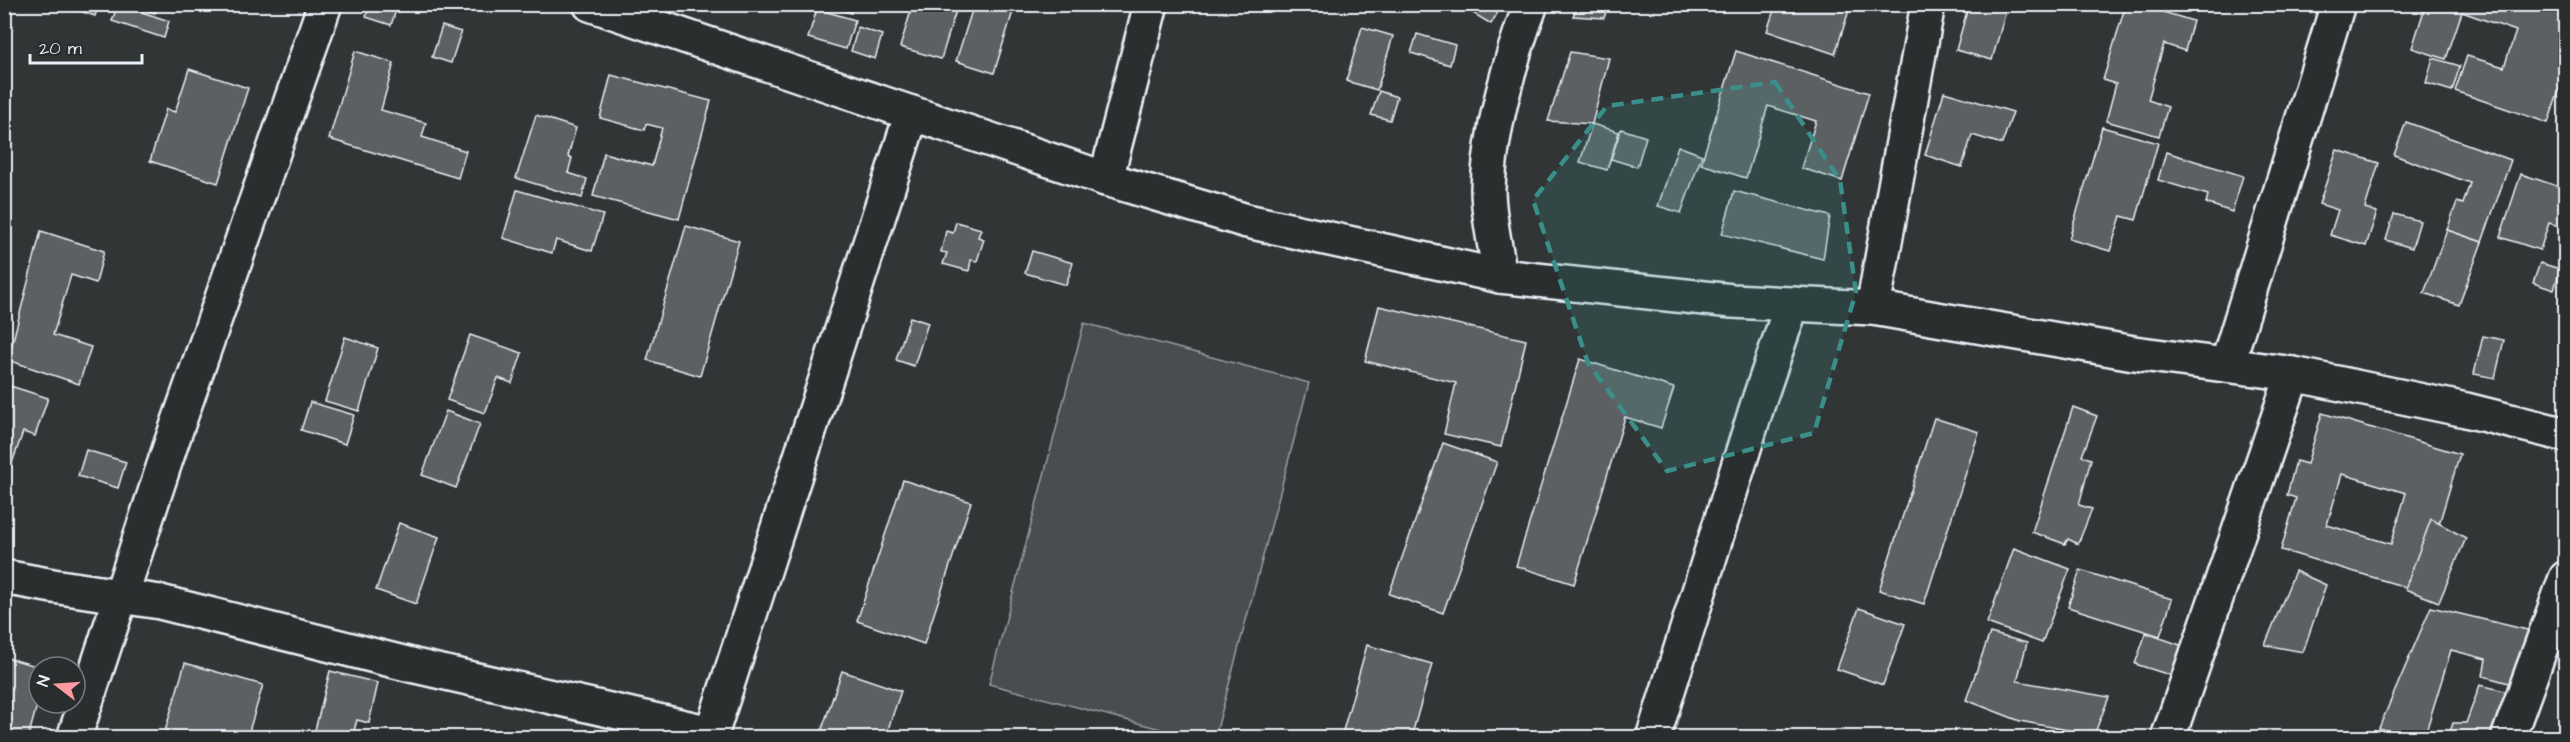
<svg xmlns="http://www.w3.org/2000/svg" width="2570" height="742" font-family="'Architects Daughter',sans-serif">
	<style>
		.green { fill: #494d4f; stroke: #989fa4; stroke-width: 1.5 }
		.building { fill: #5c6063; stroke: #e8f1f8; stroke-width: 1.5; fill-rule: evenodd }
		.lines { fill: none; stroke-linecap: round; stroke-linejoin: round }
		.minor-casing { stroke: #e8f1f8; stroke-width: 38 }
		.minor { stroke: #2a2d2e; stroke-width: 33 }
		.marked { fill: #3a8f8a; fill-opacity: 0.2; stroke: #3a8f8a; stroke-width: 4.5; stroke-dasharray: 12 8; stroke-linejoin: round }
	</style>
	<rect width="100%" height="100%" fill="#323536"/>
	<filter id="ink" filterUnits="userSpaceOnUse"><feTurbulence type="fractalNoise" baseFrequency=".0167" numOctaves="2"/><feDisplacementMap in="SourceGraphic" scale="12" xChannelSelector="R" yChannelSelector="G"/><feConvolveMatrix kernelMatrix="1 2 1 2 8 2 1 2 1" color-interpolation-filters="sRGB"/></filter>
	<g filter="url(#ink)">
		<path class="green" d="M 1084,323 L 1309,383 L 1215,737 L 1191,737 L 989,684 Z"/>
		<g class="building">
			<path d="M 60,4 L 99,4 L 95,16 Z"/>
			<path d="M 118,4 L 169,21 L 164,38 L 112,21 Z"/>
			<path d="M 129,4 L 158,4 L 155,13 Z"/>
			<path d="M 370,4 L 398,4 L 391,25 L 366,17 Z"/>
			<path d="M 822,4 L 853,4 L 851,13 Z"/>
			<path d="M 913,4 L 958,4 L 941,59 L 900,47 Z"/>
			<path d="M 974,4 L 1002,4 L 1014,8 L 994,73 L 956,61 Z"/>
			<path d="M 1458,4 L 1501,4 L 1502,5 L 1491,24 Z"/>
			<path d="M 1578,4 L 1609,4 L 1604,18 L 1573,16 Z"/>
			<path d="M 1776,4 L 1851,4 L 1835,54 L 1767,31 Z"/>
			<path d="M 1969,4 L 2008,4 L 1992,60 L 1956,50 Z"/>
			<path d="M 2126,4 L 2137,4 L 2193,21 L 2185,51 L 2164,44 L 2148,100 L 2168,107 L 2159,136 L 2106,121 L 2116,84 L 2103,80 Z"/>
			<path d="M 2426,4 L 2566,4 L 2566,70 L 2548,123 L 2455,91 L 2467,56 L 2504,67 L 2516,31 L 2462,12 L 2446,59 L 2412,48 Z"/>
			<path d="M 817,9 L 855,20 L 846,49 L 808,38 Z"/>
			<path d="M 442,26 L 461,32 L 451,63 L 432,57 Z"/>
			<path d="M 858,27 L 882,35 L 875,59 L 851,51 Z"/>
			<path d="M 1362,27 L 1393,36 L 1377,90 L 1346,81 Z"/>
			<path d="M 1417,34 L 1455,45 L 1450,65 L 1411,53 Z"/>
			<path d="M 355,51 L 394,63 L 381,110 L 426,123 L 422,137 L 466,151 L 458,178 L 329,139 Z"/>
			<path d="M 1736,51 L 1869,93 L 1842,181 L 1801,168 L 1816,121 L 1768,106 L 1746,178 L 1701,164 Z"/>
			<path d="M 1570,52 L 1609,58 L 1592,124 L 1548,121 Z"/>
			<path d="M 2433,58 L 2460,66 L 2452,91 L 2426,83 Z"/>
			<path d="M 189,69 L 248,88 L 218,183 L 150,161 L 166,109 L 175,112 Z"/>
			<path d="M 611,75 L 711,101 L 679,219 L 593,196 L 604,153 L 652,166 L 662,128 L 646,124 L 644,130 L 600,118 Z"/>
			<path d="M 1379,91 L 1397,97 L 1390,120 L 1371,115 Z"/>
			<path d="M 1944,92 L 2013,112 L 2002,144 L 1972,135 L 1962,167 L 1925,155 Z"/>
			<path d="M 536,115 L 576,128 L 568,156 L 572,158 L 568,173 L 587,179 L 582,198 L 516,178 Z"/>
			<path d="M 2406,122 L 2511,160 L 2482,242 L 2447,230 L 2457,202 L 2463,204 L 2470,183 L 2394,155 Z"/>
			<path d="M 1592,124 L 1619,132 L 1607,170 L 1580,162 Z"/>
			<path d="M 2102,127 L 2158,143 L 2136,220 L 2121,216 L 2110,251 L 2069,239 Z"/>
			<path d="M 1621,129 L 1646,137 L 1637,167 L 1611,159 Z"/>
			<path d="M 1678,146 L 1702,155 L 1681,213 L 1658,206 Z"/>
			<path d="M 2337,150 L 2379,163 L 2365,208 L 2377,212 L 2366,246 L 2330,235 L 2338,210 L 2319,204 Z"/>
			<path d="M 2166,152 L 2243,176 L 2232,212 L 2206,203 L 2208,195 L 2158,180 Z"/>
			<path d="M 2521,174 L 2566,189 L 2566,228 L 2549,223 L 2540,250 L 2500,237 Z"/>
			<path d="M 517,190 L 603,215 L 592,251 L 556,240 L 552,253 L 503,238 Z"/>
			<path d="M 1734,191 L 1830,216 L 1823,259 L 1722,234 Z"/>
			<path d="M 2394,214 L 2420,221 L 2412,248 L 2386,240 Z"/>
			<path d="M 956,222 L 981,229 L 978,237 L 984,239 L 977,261 L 971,260 L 969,271 L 943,264 L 947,253 L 941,252 L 946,231 L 953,233 Z"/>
			<path d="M 686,226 L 739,241 L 700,376 L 647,360 Z"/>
			<path d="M 2447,230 L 2482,242 L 2459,305 L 2424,293 Z"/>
			<path d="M 41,231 L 104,251 L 96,283 L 71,275 L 53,335 L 91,347 L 79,384 L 8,360 Z"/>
			<path d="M 1032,251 L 1073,263 L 1066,285 L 1025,273 Z"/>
			<path d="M 2540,263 L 2560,269 L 2554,290 L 2533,283 Z"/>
			<path d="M 1379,306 L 1526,340 L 1501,447 L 1444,434 L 1456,383 L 1365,361 Z"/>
			<path d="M 910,317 L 928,323 L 914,366 L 896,360 Z"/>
			<path d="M 470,335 L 522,353 L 512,383 L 498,378 L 485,413 L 447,400 Z"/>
			<path d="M 2483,336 L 2504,340 L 2495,378 L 2474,374 Z"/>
			<path d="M 345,337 L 378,348 L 359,411 L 325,401 Z"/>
			<path d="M 1580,359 L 1674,388 L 1661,428 L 1625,417 L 1574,584 L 1516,566 Z"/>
			<path d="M 4,384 L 48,398 L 35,436 L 23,432 L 4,486 Z"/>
			<path d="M 310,402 L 354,415 L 345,444 L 301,430 Z"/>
			<path d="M 2073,407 L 2097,416 L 2082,456 L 2091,459 L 2079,505 L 2092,509 L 2078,544 L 2068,539 L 2065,544 L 2032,532 Z"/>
			<path d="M 446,411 L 480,424 L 456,488 L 422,475 Z"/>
			<path d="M 2322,413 L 2460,454 L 2419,591 L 2281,550 L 2296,498 L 2287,495 L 2296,461 L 2307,464 ZM 2342,474 L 2406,493 L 2391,544 L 2327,525 Z"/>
			<path d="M 1934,418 L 1979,432 L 1924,604 L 1879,590 Z"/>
			<path d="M 1443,443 L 1497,462 L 1443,613 L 1389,594 Z"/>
			<path d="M 86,450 L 126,462 L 118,488 L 78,476 Z"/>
			<path d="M 903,480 L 971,502 L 924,644 L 857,621 Z"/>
			<path d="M 2431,519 L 2466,538 L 2439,602 L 2405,589 Z"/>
			<path d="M 399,523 L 439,537 L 416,604 L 376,590 Z"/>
			<path d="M 2014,548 L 2070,569 L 2042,643 L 1987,623 Z"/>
			<path d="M 2080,570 L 2172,599 L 2160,636 L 2068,607 Z"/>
			<path d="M 2295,571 L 2326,585 L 2303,652 L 2265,645 Z"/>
			<path d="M 2431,607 L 2540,633 L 2520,686 L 2483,676 L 2486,659 L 2451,650 L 2424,738 L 2404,738 L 2379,728 Z"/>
			<path d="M 1859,608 L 1905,624 L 1883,685 L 1837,669 Z"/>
			<path d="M 1990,633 L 2027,643 L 2017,681 L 2109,697 L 2094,735 L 2020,721 L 1966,700 Z"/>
			<path d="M 2146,633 L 2183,646 L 2173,676 L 2135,664 Z"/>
			<path d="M 1367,645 L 1432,664 L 1411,738 L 1341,738 Z"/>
			<path d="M 4,657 L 40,667 L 39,698 L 28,738 L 4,738 Z"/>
			<path d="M 185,663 L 263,685 L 247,738 L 163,738 Z"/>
			<path d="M 330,671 L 378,683 L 369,723 L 357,720 L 352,738 L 313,738 Z"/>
			<path d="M 842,671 L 901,691 L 885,738 L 819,738 Z"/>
			<path d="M 2480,685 L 2517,694 L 2501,738 L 2448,738 L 2453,723 L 2466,723 Z"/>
		</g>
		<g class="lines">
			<defs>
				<g id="minor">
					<path d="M 590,4 L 1106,179 L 1247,221 L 1500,276 L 1732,301 L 1873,308 L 2134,353 L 2293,374 L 2466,410 L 2566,435"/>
					<path d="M 1106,179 L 1151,4"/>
					<path d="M 1500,276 C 1496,248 1488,217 1488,189 C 1490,131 1510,59 1531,4"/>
					<path d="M 1873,308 L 1928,4"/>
					<path d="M 2227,365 L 2338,4"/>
					<path d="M 4,577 L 53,586 L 160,602 L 415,666 L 711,733"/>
					<path d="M 74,738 L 171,444 L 325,4"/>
					<path d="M 710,738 L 912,113"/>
					<path d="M 1653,738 L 1760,397 L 1792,304"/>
					<path d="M 2168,738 L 2293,374"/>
					<path d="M 2508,738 L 2566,578"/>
				</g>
			</defs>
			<use href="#minor" class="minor-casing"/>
			<use href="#minor" class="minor"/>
		</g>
	</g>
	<path class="marked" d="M 1775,82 L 1840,180 L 1856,292 L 1814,433 L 1667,471 L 1588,363 L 1533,200 L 1607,106 Z"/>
	<rect width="2570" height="742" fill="none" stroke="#2a2d2e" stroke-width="24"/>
	<rect x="12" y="12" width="2546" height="718" fill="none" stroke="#e8f1f8" stroke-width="2" filter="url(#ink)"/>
	<g transform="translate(57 685) rotate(287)"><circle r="28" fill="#2a2d2e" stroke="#767b7f" stroke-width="1.5"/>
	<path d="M0-4.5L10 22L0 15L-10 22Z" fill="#ff9aa2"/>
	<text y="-9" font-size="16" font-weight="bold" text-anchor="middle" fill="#e8f1f8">N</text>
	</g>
	<path d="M30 54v9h112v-9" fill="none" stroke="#e8f1f8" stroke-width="3"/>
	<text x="39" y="54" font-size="18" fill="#e8f1f8" stroke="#2a2d2e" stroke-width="4.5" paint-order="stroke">20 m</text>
</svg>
